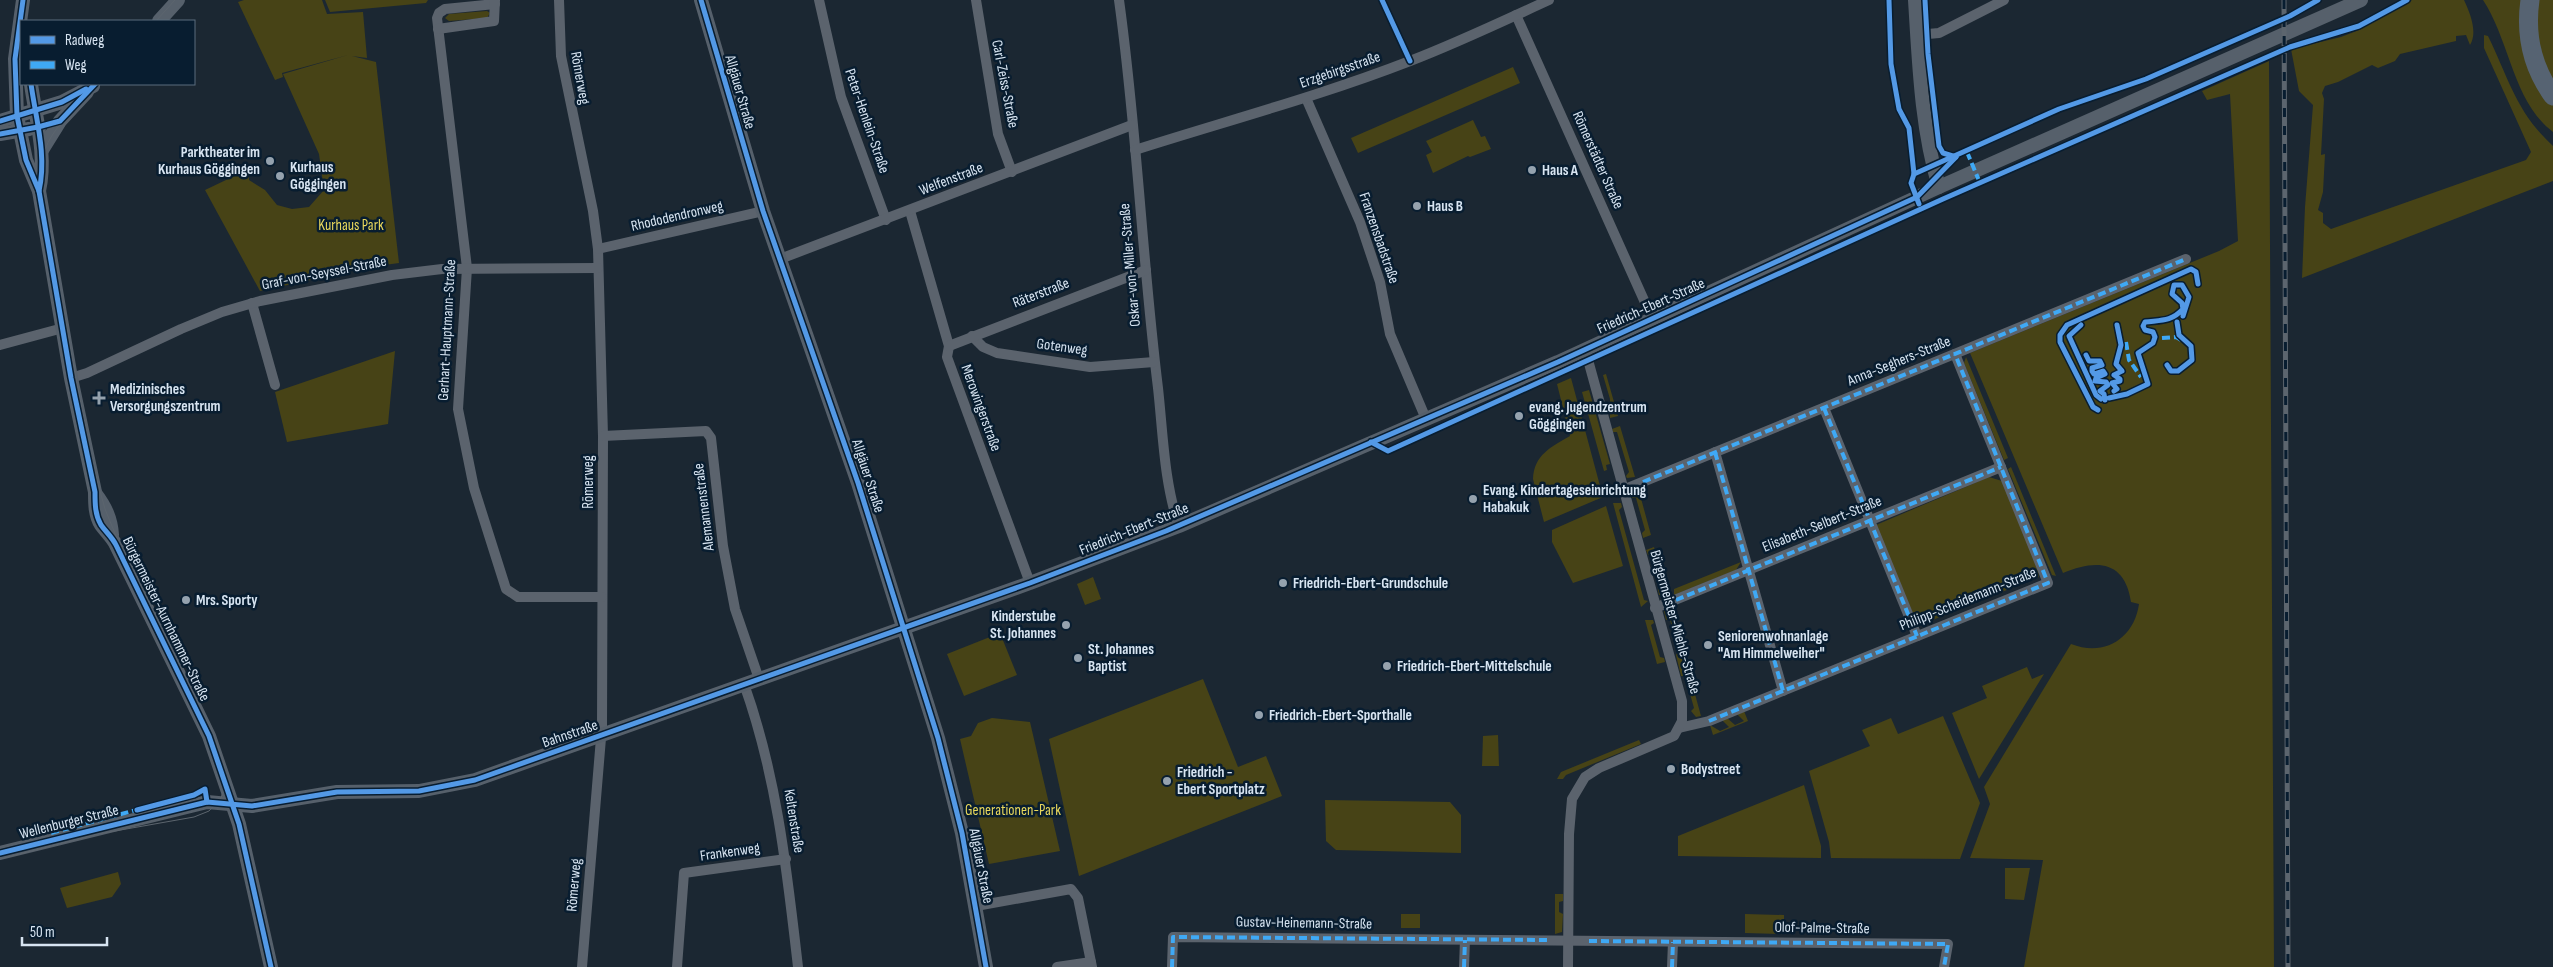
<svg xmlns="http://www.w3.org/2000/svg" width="2553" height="967" font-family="'Sofia Sans Condensed',sans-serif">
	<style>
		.green { fill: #474316 }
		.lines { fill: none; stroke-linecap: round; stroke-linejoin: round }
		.street { stroke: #5b636d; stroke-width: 10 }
		.secondary { stroke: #56606b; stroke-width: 14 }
		.highway { stroke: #566372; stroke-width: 19 }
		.tram { stroke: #5c656e; stroke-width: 1 }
		.rail-casing { stroke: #5c656e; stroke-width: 5 }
		.rail { stroke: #081d30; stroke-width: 3; stroke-dasharray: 9; stroke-linecap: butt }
		.quiet { stroke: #3fa9f5; stroke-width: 4; stroke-dasharray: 8 4; stroke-linecap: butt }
		.cycleway-casing { stroke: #081d30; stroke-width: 8 }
		.cycleway { stroke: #5399e6; stroke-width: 5 }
		.poi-dot { fill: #95a2ae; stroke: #081d30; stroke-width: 2 }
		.labels { text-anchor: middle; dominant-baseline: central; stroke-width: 5; stroke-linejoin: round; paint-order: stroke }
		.street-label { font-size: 15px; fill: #d7e4f1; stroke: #081d30 }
		.poi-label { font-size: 15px; font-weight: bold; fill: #d7e4f1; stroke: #081d30; text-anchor: start }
		.park-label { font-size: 15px; fill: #e9d85c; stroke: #081d30 }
	</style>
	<rect width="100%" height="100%" fill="#1b2732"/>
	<g class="green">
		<path d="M 244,0 L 322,0 L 327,14 L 363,12 L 367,58 L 352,56 L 376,62 L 399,263 L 370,267 L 260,291 L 205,190 L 249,169 L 249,180 L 265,190 L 277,205 L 292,209 L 309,207 L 324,190 L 319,154 L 283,74 L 348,55 L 282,73 L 283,77 L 275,80 L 238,2 Z"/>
		<path d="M 325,0 L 428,0 L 426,3 L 330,12 Z"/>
		<path d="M 2412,0 L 2464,0 C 2470,13 2478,32 2470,45 L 2466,35 L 2456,36 L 2456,41 L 2400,54 L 2395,61 L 2378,68 L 2372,65 L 2338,82 L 2325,86 L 2322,93 L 2324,99 L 2321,155 L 2325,154 L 2323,192 L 2318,210 L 2323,213 L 2323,223 L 2331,229 L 2526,160 L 2531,152 L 2484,48 L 2484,35 L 2488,36 C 2509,79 2516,112 2553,146 L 2553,181 L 2302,278 L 2305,207 L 2313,105 L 2299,91 L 2291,49 L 2341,37 L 2359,30 Z"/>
		<path d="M 2483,0 L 2553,0 L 2553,132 C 2513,102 2510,41 2483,0 Z"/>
		<path d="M 487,11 L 490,13 L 487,18 L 449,21 L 445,18 L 449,14 Z"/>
		<path d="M 2269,61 L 2274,967 L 2024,967 L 2043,860 L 1970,858 L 1990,804 L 1984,787 L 2071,644 C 2104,657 2134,639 2139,604 L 2131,602 C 2125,560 2096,559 2063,573 L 1970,353 L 2219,251 L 2238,241 L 2230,94 L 2207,100 L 2202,91 Z"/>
		<path d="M 1513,67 L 1520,83 L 1358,153 L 1351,138 Z"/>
		<path d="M 1473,120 L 1481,137 L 1485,136 L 1491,149 L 1470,157 L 1468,156 L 1433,173 L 1426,155 L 1432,152 L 1426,141 Z"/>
		<path d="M 395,351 L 388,424 L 287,442 L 275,392 Z"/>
		<path d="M 1966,357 L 2008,458 L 2004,460 L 1964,363 Z"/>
		<path d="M 1606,374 L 1618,416 L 1610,418 L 1610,399 L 1603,375 Z"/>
		<path d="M 1571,378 L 1603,497 L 1544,522 L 1533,479 C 1534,455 1551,447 1570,436 L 1557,384 Z"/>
		<path d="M 1589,390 L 1610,464 L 1606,465 L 1607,470 L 1604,471 L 1582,392 Z"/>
		<path d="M 1620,426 L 1635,477 L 1627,478 L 1626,476 L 1629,472 L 1617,432 L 1613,432 L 1612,429 Z"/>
		<path d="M 2011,467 L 2056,576 L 2052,575 L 2008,469 Z"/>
		<path d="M 1989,477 L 2002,481 L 2039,569 L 2039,577 L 1918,626 L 1876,525 Z"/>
		<path d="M 1639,491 L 1651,535 L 1643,538 L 1642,533 L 1645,530 L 1636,498 L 1632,498 L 1631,494 Z"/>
		<path d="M 1613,503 L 1621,503 L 1622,507 L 1619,510 L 1644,600 L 1648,601 L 1641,607 Z"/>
		<path d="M 1606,506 L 1623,566 L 1573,583 L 1552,542 L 1552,530 Z"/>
		<path d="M 1654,547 L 1668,595 L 1659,595 L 1658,590 L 1660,586 L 1651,555 L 1648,555 L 1646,550 Z"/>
		<path d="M 1741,562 L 1736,570 L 1674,595 L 1674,589 Z"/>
		<path d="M 1093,577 L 1101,599 L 1085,605 L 1077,584 Z"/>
		<path d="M 1671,607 L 1701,716 L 1696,717 L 1691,711 L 1694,708 L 1685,676 L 1681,676 L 1676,655 L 1679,651 L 1670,620 L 1666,620 L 1664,611 Z"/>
		<path d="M 1645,620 L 1653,620 L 1654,623 L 1651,625 L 1660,657 L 1664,658 L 1665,662 L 1657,664 Z"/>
		<path d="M 1000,633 L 1017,675 L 964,696 L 947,654 Z"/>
		<path d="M 2027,667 L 2032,679 L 2044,674 L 1979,779 L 1952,713 L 1987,698 L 1982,686 Z"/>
		<path d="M 1203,679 L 1238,767 L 1266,756 L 1282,796 L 1079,876 L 1049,739 Z"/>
		<path d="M 1744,711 L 1748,721 L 1713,735 L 1710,725 L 1720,731 L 1729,727 L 1722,720 L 1727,718 L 1735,725 L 1744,721 L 1737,714 Z"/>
		<path d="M 1943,716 L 1980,803 L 1960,859 L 1831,858 L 1829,842 L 1809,771 L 1870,746 L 1862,730 L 1891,718 L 1898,734 Z"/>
		<path d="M 992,718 L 1030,722 L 1060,851 L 989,864 L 960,739 L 971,736 L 978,723 Z"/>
		<path d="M 1498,735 L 1499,766 L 1482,766 L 1483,736 Z"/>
		<path d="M 1639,740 L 1641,744 L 1566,775 L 1563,779 L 1557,779 L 1561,772 Z"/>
		<path d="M 1804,785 L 1821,846 L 1821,858 L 1678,856 L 1678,836 Z"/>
		<path d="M 1325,800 L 1450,802 L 1461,815 L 1461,853 L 1336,850 L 1326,841 Z"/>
		<path d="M 2005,868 L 2030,868 L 2024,900 L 2005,899 Z"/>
		<path d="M 118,872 L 121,884 L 112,897 L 67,908 L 60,888 Z"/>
		<path d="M 1555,894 L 1563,894 L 1563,901 L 1559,902 L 1559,912 L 1563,914 L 1562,932 L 1555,934 Z"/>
		<rect x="1401" y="914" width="19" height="14"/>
		<path d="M 1745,914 L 1784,915 L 1784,934 L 1745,933 Z"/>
	</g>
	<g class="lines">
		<g class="street">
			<path d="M 559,0 L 561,56 L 593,211 L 598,249 L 603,436 L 602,726 L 582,967"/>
			<path d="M 819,0 L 841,97 L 886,220"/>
			<path d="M 976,0 L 998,134 L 1012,172"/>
			<path d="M 1119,0 C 1137,129 1142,259 1158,388 C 1163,433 1164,483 1179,526"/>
			<path d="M 495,4 L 445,9 L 439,13 L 437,18 L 467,268 L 458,409 L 474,488 L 506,589 L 518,597 L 602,597"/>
			<path d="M 1516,15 L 1652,318"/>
			<path d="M 438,29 L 494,21 L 495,0"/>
			<path d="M 1917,35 L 1939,33 L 2004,0"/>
			<path d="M 1306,98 L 1360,222 L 1380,282 L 1390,334 L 1426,419"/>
			<path d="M 1135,150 C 1226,121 1320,96 1410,61 C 1457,43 1503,21 1549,0"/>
			<path d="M 910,211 L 949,346 L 947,357 L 1030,583"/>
			<path d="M 598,249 L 763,211"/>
			<path d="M 780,259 L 1132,125"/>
			<path d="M 252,303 L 275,385"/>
			<path d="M 972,336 L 983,347 L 997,353 L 1090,367 L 1154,362"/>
			<path d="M 0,345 L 63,328"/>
			<path d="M 949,346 L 1146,270"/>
			<path d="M 71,378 L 87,373 L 181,329 L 222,312 L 260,301 L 392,275 L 442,269 L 598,268"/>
			<path d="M 1824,408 L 1917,636"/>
			<path d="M 603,436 L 706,431 L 711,438 L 723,546 L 735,609 L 759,679"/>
			<path d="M 1715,452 L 1783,691"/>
			<path d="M 1623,490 L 2186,259"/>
			<path d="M 1655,608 L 2001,467"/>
			<path d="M 744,684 C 777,776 787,871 798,967"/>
			<path d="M 1679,728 L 1709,721 L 2048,583 L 1955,354"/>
			<path d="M 976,906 L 1071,889 L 1078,898 L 1092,967"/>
			<path d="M 677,967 L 684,873 L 786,859"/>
			<path d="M 1057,967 L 1091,962"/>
			<path d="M 1172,967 L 1173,937 L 1948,944 L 1944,967"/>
			<path d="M 1464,967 L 1465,940"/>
			<path d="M 1568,967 L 1569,834 L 1572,799 L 1585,777 L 1599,768 L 1674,736 L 1682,721 L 1682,701 L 1585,349"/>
			<path d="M 1672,967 L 1673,942"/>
		</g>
		<g class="secondary">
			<path d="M 23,0 L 15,59 L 17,116 L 26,160 L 39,191 L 71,378 L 95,492 C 95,504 95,515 101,525 C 106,532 112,537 116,545 L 209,736 L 239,824 L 271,967"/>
			<path d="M 701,0 L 763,211 L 858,483 L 938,738 L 962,833 L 986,967"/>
			<path d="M 1915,0 C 1919,62 1921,127 1939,187"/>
			<path d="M 159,21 L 178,0"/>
			<path d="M 31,84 C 36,120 47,155 39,191"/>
			<path d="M 0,121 L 62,102 L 93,86"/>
			<path d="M 0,134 L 29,129"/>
			<path d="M 42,150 L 60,121 L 87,92"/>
			<path d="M 95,493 C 105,506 111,518 112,535"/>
			<path d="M 0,853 L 207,802 L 252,806 L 337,792 L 419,791 L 475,780 L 1030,583 L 1179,526 L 1558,362 L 1939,187 L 2361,0"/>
		</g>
		<path class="highway" d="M 2530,0 C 2525,35 2532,67 2553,96"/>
		<g class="tram">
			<path d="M 156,21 L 175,0"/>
			<path d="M 0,121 L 62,102 L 91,84"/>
			<path d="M 0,859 L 98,834 L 194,817 L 209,811 L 221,798 L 226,782 L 224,764 L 214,735 L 116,536 L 105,509 L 92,462 L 41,192 C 35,136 66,119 101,84"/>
		</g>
		<defs>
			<path id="rail" d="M 2284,0 L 2288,967"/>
		</defs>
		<use href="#rail" class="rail-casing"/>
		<use href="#rail" class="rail"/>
		<g class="quiet">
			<path d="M 1967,152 L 1980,183"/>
			<path d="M 2162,338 L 2176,337 L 2183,341"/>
			<path d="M 2126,342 L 2129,360 L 2141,377"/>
			<path d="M 1824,408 L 1917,636"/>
			<path d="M 1715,452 L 1783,691"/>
			<path d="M 1643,482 L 2186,259"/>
			<path d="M 1676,600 L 2001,467"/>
			<path d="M 1709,721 L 2048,583 L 1955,354"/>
			<path d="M 51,833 L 140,809"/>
			<path d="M 1589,941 L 1948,944 L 1944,967"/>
			<path d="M 1172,967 L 1173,937 L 1549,940"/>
			<path d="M 1464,967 L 1465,940"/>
			<path d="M 1672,967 L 1673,942"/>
		</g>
		<defs>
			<g id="cycleway">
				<path d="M 23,0 L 15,59 L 17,116 L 26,160 L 39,191 L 71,378 L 95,492 C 95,504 95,515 101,525 C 106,532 112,537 116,545 L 209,736 L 239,824 L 271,967"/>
				<path d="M 701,0 L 763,211 L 858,483 L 938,738 L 962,833 L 986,967"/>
				<path d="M 1382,0 L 1410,61"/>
				<path d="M 1889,0 L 1891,64 L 1899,109 L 1909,128 L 1914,174 L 1911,183 L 1919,204"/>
				<path d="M 1925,0 L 1928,54 L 1939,146 L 1943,153 L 1956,157"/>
				<path d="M 31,84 C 36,120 47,155 39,191"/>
				<path d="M 0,121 L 62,102 L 86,89"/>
				<path d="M 0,134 L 38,127 L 60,121 L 95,84"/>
				<path d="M 1914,174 L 2059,109 L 2146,79 L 2290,16 L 2318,0"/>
				<path d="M 2081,325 L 2069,336 L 2096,395 L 2101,399"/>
				<path d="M 2086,355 L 2089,361 L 2100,361 L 2102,365 L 2092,368 L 2092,371 L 2094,374 L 2103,371 L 2105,374 L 2096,378 L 2095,381 L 2106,382 L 2108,385 L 2100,391 L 2104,394 L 2105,400"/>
				<path d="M 2167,365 L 2171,371 L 2178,371 L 2192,360 L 2191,346 L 2179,335 L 2177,322"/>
				<path d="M 2114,391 L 2117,389 L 2112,383 L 2120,381 L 2120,379 L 2114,375 L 2122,371 L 2116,364 L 2121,345 L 2117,325"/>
				<path d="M 2109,398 L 2127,394 L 2148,384 L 2138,353 L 2153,343 L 2155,337 L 2153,332 L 2145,330 L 2143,326 L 2145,322 C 2161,320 2171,322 2183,309 L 2182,303 L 2172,294 L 2174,285 L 2182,285 L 2189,297 L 2183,316"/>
				<path d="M 2098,410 L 2093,407 L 2060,342 L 2060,335 L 2067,325 L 2191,269 L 2196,272 L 2198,284"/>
				<path d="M 1371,442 L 1388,451 L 1943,199 L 2290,47 L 2359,26 L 2407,0"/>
				<path d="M 137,810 L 194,795 L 205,789 L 207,802"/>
				<path d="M 0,853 L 207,802 L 252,806 L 337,792 L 419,791 L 475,780 L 1030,583 L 1166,531 L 1558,362 L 1917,197 L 1956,157"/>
			</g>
		</defs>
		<use href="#cycleway" class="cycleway-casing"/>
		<use href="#cycleway" class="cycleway"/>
	</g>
	<g class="poi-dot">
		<circle cx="270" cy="161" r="5"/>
		<circle cx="1532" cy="170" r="5"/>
		<circle cx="280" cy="176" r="5"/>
		<circle cx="1417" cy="206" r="5"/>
		<path d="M96.5 390.5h5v5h5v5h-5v5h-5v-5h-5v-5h5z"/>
		<circle cx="1519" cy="416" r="5"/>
		<circle cx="1473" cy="499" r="5"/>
		<circle cx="1283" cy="583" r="5"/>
		<circle cx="186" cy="600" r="5"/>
		<circle cx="1066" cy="625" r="5"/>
		<circle cx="1708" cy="645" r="5"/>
		<circle cx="1078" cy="658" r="5"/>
		<circle cx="1387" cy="666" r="5"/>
		<circle cx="1259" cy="715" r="5"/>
		<circle cx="1671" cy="769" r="5"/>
		<circle cx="1167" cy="781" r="5"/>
	</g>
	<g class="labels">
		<g class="street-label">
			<text transform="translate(1340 70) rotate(-19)">Erzgebirgsstraße</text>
			<text transform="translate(580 78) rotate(80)">Römerweg</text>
			<text transform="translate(1005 84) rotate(79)">Carl-Zeiss-Straße</text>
			<text transform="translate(740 92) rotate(74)">Allgäuer Straße</text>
			<text transform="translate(867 121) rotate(71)">Peter-Henlein-Straße</text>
			<text transform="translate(1598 160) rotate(66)">Römerstädter Straße</text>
			<text transform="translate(951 179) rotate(-21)">Welfenstraße</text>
			<text transform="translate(677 216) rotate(-13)">Rhododendronweg</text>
			<text transform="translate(1379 238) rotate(71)">Franzensbadstraße</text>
			<text transform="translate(1130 265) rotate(-95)">Oskar-von-Miller-Straße</text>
			<text transform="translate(324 273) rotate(-11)">Graf-von-Seyssel-Straße</text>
			<text transform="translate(1041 293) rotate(-21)">Räterstraße</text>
			<text transform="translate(1651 306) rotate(-24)">Friedrich-Ebert-Straße</text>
			<text transform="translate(447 330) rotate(-87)">Gerhart-Hauptmann-Straße</text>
			<text transform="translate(1062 347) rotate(8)">Gotenweg</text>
			<text transform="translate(1899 361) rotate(-22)">Anna-Seghers-Straße</text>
			<text transform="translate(981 408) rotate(70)">Merowingerstraße</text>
			<text transform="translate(868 476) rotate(72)">Allgäuer Straße</text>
			<text transform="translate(588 482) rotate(-90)">Römerweg</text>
			<text transform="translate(704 507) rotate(-97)">Alemannenstraße</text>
			<text transform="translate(1822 524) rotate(-22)">Elisabeth-Selbert-Straße</text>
			<text transform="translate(1134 529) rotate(-22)">Friedrich-Ebert-Straße</text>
			<text transform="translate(1968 599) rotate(-22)">Philipp-Scheidemann-Straße</text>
			<text transform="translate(166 619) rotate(64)">Bürgermeister-Aurnhammer-Straße</text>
			<text transform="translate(1675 622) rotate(74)">Bürgermeister-Miehle-Straße</text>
			<text transform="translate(570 734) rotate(-19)">Bahnstraße</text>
			<text transform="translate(794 821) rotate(81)">Keltenstraße</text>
			<text transform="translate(69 822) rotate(-14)">Wellenburger Straße</text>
			<text transform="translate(730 852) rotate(-8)">Frankenweg</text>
			<text transform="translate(981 866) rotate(79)">Allgäuer Straße</text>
			<text transform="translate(574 885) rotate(-85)">Römerweg</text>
			<text transform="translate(1304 923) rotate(1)">Gustav-Heinemann-Straße</text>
			<text transform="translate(1822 928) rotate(1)">Olof-Palme-Straße</text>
		</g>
		<g class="poi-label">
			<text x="260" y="152" text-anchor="end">Parktheater im<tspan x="260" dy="17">Kurhaus Göggingen</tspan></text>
			<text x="290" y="167">Kurhaus<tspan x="290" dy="17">Göggingen</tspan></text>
			<text x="1542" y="170">Haus A</text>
			<text x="1427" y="206">Haus B</text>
			<text x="110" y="389">Medizinisches<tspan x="110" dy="17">Versorgungszentrum</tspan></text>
			<text x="1529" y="407">evang. Jugendzentrum<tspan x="1529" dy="17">Göggingen</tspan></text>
			<text x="1483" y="490">Evang. Kindertageseinrichtung<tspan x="1483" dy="17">Habakuk</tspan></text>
			<text x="1293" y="583">Friedrich-Ebert-Grundschule</text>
			<text x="196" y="600">Mrs. Sporty</text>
			<text x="1056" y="616" text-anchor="end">Kinderstube<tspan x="1056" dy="17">St. Johannes</tspan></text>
			<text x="1718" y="636">Seniorenwohnanlage<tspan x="1718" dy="17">"Am Himmelweiher"</tspan></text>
			<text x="1088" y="649">St. Johannes<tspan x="1088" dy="17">Baptist</tspan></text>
			<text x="1397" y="666">Friedrich-Ebert-Mittelschule</text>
			<text x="1269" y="715">Friedrich-Ebert-Sporthalle</text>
			<text x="1681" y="769">Bodystreet</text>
			<text x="1177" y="772">Friedrich -<tspan x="1177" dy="17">Ebert Sportplatz</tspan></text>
		</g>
		<g class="park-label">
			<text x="351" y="225">Kurhaus Park</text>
			<text x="1013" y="810">Generationen-Park</text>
		</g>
	</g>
	<rect x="20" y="20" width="175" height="65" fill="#081d30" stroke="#5b6d7d"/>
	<rect x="30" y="36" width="25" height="8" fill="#5399e6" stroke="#5b6d7d"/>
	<text x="65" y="45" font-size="15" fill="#d7e4f1">Radweg</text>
	<rect x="30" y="61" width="25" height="8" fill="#3fa9f5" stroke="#5b6d7d"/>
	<text x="65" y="70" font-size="15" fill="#d7e4f1">Weg</text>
	<path d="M22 937v8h85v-8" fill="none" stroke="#d7e4f1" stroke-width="2.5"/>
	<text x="30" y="937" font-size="15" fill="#d7e4f1" stroke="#081d30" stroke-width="4" paint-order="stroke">50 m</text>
</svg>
